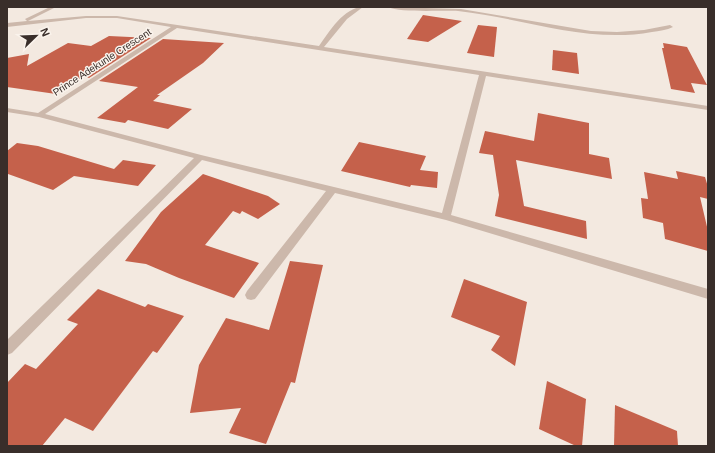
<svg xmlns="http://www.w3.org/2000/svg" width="715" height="453" font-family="Helvetica,sans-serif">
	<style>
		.building { fill: #c5614b }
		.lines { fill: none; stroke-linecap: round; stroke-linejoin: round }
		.minor { fill: #ccb8ab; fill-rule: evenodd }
		.labels { text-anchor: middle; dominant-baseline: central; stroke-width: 3; stroke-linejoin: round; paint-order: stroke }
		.far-street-label { font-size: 10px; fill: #392e2a; stroke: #faf3ec }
	</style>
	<rect width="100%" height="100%" fill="#f3e9e0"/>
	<g class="building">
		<path d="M 423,15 L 462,21 L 428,42 L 407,39 Z"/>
		<path d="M 478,25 L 497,27 L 494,57 L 467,53 Z"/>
		<path d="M 109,36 L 151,38 L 89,78 L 84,76 L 56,94 L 7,87 L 7,58 L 29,54 L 27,66 L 68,43 L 91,46 Z"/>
		<path d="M 163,39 L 224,43 L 203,63 L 157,95 L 160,95 L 153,101 L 192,109 L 168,129 L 128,120 L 125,123 L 97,118 L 138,87 L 99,81 Z"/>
		<path d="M 663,43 L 687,47 L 707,85 L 691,83 L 695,93 L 671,89 L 662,48 L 664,48 Z"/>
		<path d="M 553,50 L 577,53 L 579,74 L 552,70 Z"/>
		<path d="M 538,113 L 589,123 L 589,154 L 609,158 L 612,179 L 516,160 L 524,206 L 586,221 L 587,239 L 495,216 L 499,195 L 493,155 L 479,153 L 485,131 L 534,141 Z"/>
		<path d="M 359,142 L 426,156 L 420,170 L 438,172 L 437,188 L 411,185 L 410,187 L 341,171 Z"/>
		<path d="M 17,143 L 38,146 L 114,169 L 123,160 L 156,165 L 138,186 L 74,176 L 53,190 L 8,174 L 7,151 Z"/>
		<path d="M 676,171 L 705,177 L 708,187 L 708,199 L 700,197 L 708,231 L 708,251 L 665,239 L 663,223 L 643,218 L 641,198 L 648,199 L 644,172 L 678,179 Z"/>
		<path d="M 203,174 L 268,196 L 280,204 L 258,219 L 242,211 L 240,214 L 233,211 L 205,245 L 259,263 L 234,298 L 179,278 L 146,264 L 125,261 L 161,212 Z"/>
		<path d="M 290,261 L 323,265 L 295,383 L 291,382 L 266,444 L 229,433 L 241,408 L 190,413 L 199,365 L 226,318 L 269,330 Z"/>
		<path d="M 464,279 L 527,302 L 515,366 L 491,350 L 500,336 L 451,317 Z"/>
		<path d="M 98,289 L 145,307 L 148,304 L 184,316 L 157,353 L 153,351 L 93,431 L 65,418 L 42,446 L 7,446 L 7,383 L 25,364 L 36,369 L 78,324 L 67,320 Z"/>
		<path d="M 547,381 L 586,399 L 582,446 L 576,446 L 539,429 Z"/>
		<path d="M 615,405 L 677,431 L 678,446 L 614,446 Z"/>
	</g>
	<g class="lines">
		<g class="minor">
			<path d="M 50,7 L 56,7 L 28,21 L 86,16 L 117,16 L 319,46 C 329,32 344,7 363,7 L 347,19 L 324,47 L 708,106 L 708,110 L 486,76 L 451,215 L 708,289 L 708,299 L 446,220 L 335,193 L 255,299 L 251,300 L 247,299 L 245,295 L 247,291 L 326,191 L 202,160 L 12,353 L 7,355 L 7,340 L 194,158 L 39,117 L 7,112 L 7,108 L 38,113 L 171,27 L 117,18 L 86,18 L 7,27 L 7,23 L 27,21 L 25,19 ZM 177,28 L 479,75 L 442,213 L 201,155 L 45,114 Z"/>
			<path d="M 389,7 L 461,9 L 591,31 L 617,32 L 644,30 L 670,25 L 673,27 C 667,30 659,31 652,32 C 587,44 523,18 458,11 C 443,10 398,13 389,7 Z"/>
		</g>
	</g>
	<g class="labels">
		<g class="far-street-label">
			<text transform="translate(102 62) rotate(-33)">Prince Adekunle Crescent</text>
		</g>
	</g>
	<rect width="715" height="453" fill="none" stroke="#392e2a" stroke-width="16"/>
	<g transform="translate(36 36) rotate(67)" stroke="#faf3ec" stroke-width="3" paint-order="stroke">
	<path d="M0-3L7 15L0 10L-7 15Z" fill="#392e2a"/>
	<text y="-6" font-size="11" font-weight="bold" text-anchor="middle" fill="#392e2a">N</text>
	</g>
</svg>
